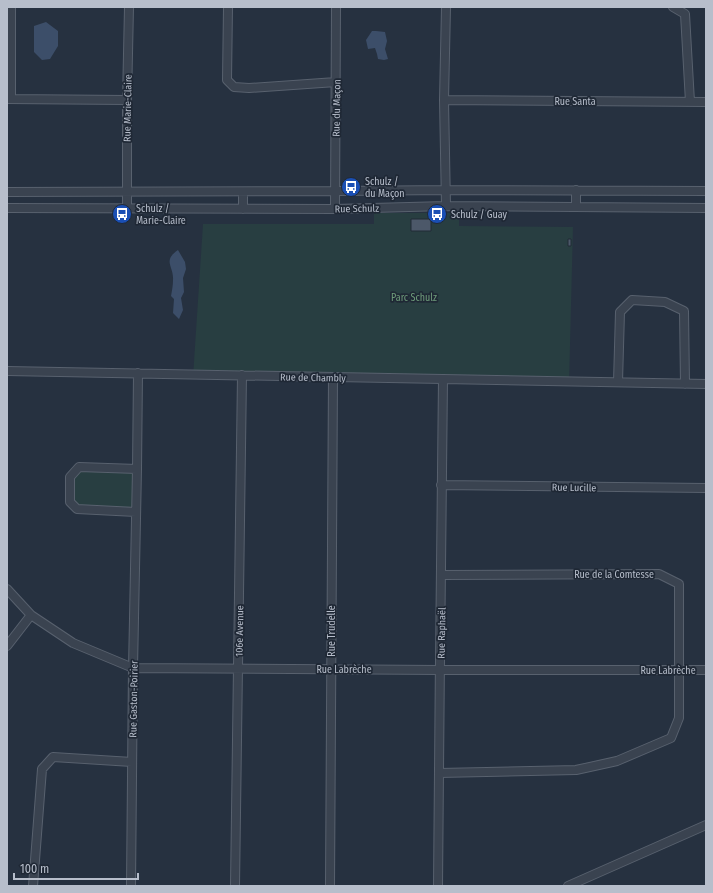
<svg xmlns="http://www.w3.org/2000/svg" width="713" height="893" font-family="'Fira Sans Condensed',sans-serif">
  <rect width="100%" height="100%" fill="#263140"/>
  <path fill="#283e41" d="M374 213H459V226L573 227 569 385 193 377 203 224H374Z
    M79 467 137 469 136 512 77 509 70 502V477Z"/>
  <path fill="#3c4e69" d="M46 22 58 31V46L50 59 42 60 34 52V26Z
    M372 31H376L385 32 387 41 385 49 388 59 384 60 378 59 377 54 375 48 368 49 366 40Z
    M178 250 185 262 186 269 183 278 184 292 181 298 183 310 179 319 173 313 174 299 171 296C172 291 173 285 173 280 174 266 162 261 178 250Z"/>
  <path fill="#4c5869" stroke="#212a37" d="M411 219H431V231H411Z
    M568 239H571V246H568Z"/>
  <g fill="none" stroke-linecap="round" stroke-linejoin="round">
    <defs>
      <path id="minor" d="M228 7 227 80 234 87 249 88 336 82
        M673 7 685 14 690 102
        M7 99 127 100
        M11 99V7
        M444 100 706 102
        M576 190V207
        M7 192 338 191 446 190 706 191
        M446 206 444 100 446 7
        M7 208 335 209 446 206 706 208
        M127 209V100L129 7
        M243 209V192
        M335 209 336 7
        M7 371 706 384
        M618 382 620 312 632 300 665 302 684 311 685 384
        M441 485 706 488
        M136 512 77 509 70 502V477L79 467 137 469
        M7 589 31 615 73 643 133 668 440 670H706
        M7 646 31 615
        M439 773 576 770 617 761 671 738 679 718V584L659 574 441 575
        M33 886 42 769 53 757 132 762
        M131 886 133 668 137 469 138 373
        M235 886 242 375
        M330 886 333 377
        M438 886C440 717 440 548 443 379
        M568 886 706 825"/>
    </defs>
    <use href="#minor" stroke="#58616e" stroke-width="10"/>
    <use href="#minor" stroke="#3a4350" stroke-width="8"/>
  </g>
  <defs>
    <symbol id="bus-disc" viewBox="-11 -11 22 22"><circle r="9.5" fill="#1a4fb4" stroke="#1f2835"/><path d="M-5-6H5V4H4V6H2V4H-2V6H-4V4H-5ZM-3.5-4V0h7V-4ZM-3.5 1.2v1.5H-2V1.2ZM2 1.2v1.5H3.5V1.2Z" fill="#fff"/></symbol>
  </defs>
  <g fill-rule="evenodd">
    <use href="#bus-disc" x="340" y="176" width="22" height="22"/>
    <use href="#bus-disc" x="111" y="203" width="22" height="22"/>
    <use href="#bus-disc" x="426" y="203" width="22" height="22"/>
  </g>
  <g text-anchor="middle" stroke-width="3.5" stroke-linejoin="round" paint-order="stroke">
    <g font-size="10" fill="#b7becb" stroke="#1f2835">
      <text x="575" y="105">Rue Santa</text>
      <text transform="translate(127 108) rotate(-89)" y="4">Rue Marie-Claire</text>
      <text transform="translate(336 108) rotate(-89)" y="4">Rue du Maçon</text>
      <text transform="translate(357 208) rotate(-1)" y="4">Rue Schulz</text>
      <text transform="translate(313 377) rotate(1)" y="4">Rue de Chambly</text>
      <text transform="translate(574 487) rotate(1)" y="4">Rue Lucille</text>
      <text x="614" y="578">Rue de la Comtesse</text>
      <text transform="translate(239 631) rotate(-89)" y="4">106e Avenue</text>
      <text transform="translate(331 631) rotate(-90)" y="4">Rue Trudelle</text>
      <text transform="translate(441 633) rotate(-89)" y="4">Rue Raphaël</text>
      <text x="344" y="673">Rue Labrèche</text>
      <text x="668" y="674">Rue Labrèche</text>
      <text transform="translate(133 699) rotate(-89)" y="4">Rue Gaston-Poirier</text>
    </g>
    <g font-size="10" fill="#b7becb" stroke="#1f2835" text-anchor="start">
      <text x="365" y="185">Schulz /<tspan x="365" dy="12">du Maçon</tspan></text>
      <text x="136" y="212">Schulz /<tspan x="136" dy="12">Marie-Claire</tspan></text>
      <text x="451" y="218">Schulz / Guay</text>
    </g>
    <g font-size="10" fill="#6e9b7a" stroke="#1f2835">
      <text x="414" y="301">Parc Schulz</text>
    </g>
  </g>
  <rect width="713" height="893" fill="none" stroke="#b7becb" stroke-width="16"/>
  <path d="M14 873v6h124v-6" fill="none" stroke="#b7becb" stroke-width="2"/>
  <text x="20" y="873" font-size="12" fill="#b7becb" stroke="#1f2835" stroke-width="3" paint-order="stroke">100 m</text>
</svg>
